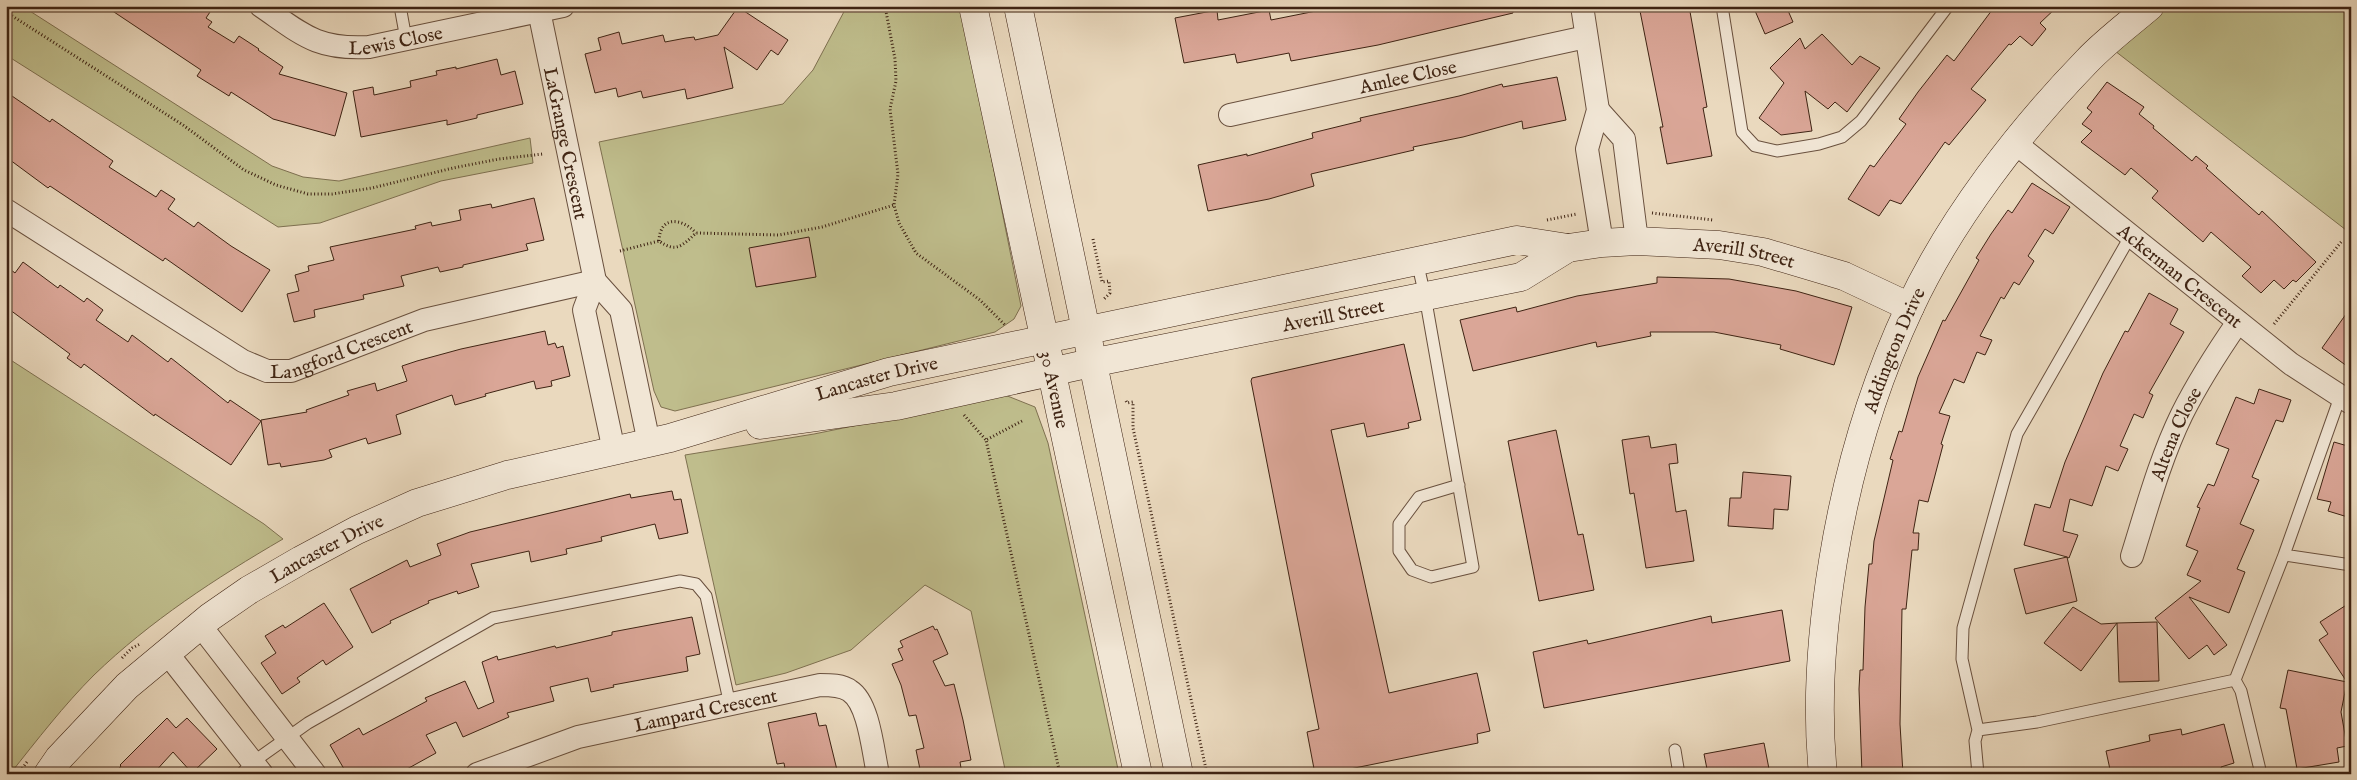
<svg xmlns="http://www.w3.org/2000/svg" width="2357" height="780" font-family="'IM FELL English',serif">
  <rect width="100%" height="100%" fill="#ead9be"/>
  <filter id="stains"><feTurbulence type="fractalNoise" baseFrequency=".004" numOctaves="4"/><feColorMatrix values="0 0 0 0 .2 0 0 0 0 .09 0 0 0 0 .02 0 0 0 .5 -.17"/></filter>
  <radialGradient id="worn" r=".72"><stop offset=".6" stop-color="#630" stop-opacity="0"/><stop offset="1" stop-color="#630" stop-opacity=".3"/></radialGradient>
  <path fill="#bfbd8c" stroke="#7e7050" d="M6 6H22L272 166 303 177 339 181 530 138 533 163 441 181 320 223 278 227 6 55Z
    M847 6H961L1021 306 1014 319 995 332 675 411 661 407 654 391 599 142 783 104 813 70Z
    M2150 6H2351V229L2346 230 2106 44Z
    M6 357 264 524 283 539C216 578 150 621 94 675 64 705 37 740 10 774H6Z
    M1005 395 1035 407 1048 443 1119 774H1006L971 611 925 585 851 650 786 673 736 685 685 455 814 434Z"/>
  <path fill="#daa697" stroke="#3e2313" d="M105 6H200L210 12 206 18 212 22 208 27 234 43 239 36 259 49 258 50 283 67 279 74 347 93 335 136 273 119 231 92 229 96 197 76 201 70Z
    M1341 6H1512L1513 13 1378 45 1291 61 1289 53 1237 63 1235 54 1184 63 1175 18 1217 10 1218 20 1269 10 1271 20Z
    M1639 6H1689L1707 107 1703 108 1712 156 1667 164 1660 127H1663Z
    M1753 6H1786L1793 22 1765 34Z
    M1995 6H2058L2040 23 2046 29 2032 46 2020 36 2011 45 2009 44 1971 89 1986 100 1949 145 1945 142 1901 204 1890 200 1879 216 1848 199 1870 165 1874 167 1906 124 1899 119 1918 92 1947 55 1954 61Z
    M738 7 788 40 778 55 771 50 757 70 724 47 733 88 687 99 685 89 643 98 641 91 618 97 616 88 595 93 585 54 601 50 598 38 619 32 622 44 663 35 665 42 686 38 694 37 695 40 718 35Z
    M1822 34 1852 65 1860 56 1880 68 1847 112 1835 102 1828 109 1805 91 1812 131 1781 135 1759 118 1784 83 1770 68 1800 38 1805 49Z
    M497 59 501 75 515 71 523 104 477 115V118L447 125V120L361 137 353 91 373 87 374 95 411 87 410 81 437 75 436 71 456 67V69Z
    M1557 77 1566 120 1523 129 1522 121 1463 137 1413 147 1414 150 1311 174 1314 186 1269 199 1208 211 1198 165 1247 154V156L1313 138 1312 133 1361 121 1360 118 1459 96 1502 84 1503 87Z
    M2107 82 2144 107 2139 114 2154 126 2153 128 2192 161 2196 156 2208 166 2206 168 2259 215 2262 211 2316 262 2296 282 2293 280 2284 289 2274 280 2261 293 2242 276 2251 267 2211 232 2203 242 2152 198 2158 191 2131 168 2125 175 2081 142 2092 131 2082 124 2092 112 2087 108Z
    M12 96 50 122 52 119 113 161 109 167 156 197 161 190 175 199 168 209 194 227 198 222 231 246 270 270 242 312 165 258 163 261 50 186 48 188 6 157V105Z
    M2032 183 2070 207 2053 234 2045 229 2028 256 2034 261 2019 285 2014 282 2004 299 2001 297 1980 336 1992 340 1985 355 1977 352 1964 383 1954 379 1939 413 1950 416 1941 444 1943 445 1928 502 1919 500 1913 533H1919L1918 550H1912L1906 609H1902L1900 724 1903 774H1862L1859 689 1860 670H1863L1865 607 1869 564H1872L1874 541 1893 460 1890 459 1899 431 1902 432 1918 377 1943 320 1945 321 1979 260 1976 258 1991 234 2008 210 2012 213Z
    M534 198 544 240 526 244 528 250 463 265V267L440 272 438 267 401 276 404 286 363 295 364 299 314 310 315 317 294 322 287 294 299 291 295 275 309 271 308 266 334 260 330 247 416 229 415 226 431 222 432 226 461 220 459 210 491 204 492 208Z
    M809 237 816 277 756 287 749 248Z
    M23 262 58 288 60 285 84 302 87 298 103 310 96 320 128 342 132 335 168 362 171 358 228 403 230 400 261 421 231 465 155 414 154 416 84 364 81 368 67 358 70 354 6 307V266L15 273Z
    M1657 277 1729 279 1796 291 1852 307 1834 365 1780 349 1781 345 1714 332H1650L1651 336 1597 347 1596 342 1473 371 1460 320 1516 307 1517 312 1577 296 1657 283Z
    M2149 293 2178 309 2170 324 2184 332 2149 393 2153 395 2143 418 2134 414 2120 446 2128 449 2118 471 2106 466 2092 506 2070 499 2063 531 2078 535 2069 558 2067 557 2077 601 2026 614 2014 569 2067 557 2024 545 2035 504 2050 508 2065 462 2103 373 2125 331 2128 332Z
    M2351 307V369L2322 348Z
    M545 331 548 345 555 343 557 348 563 346 570 376 551 381 552 386 536 389 534 381 485 394 486 396 455 405 452 395 396 415 401 434 368 444 366 438 329 450 332 457 324 460 281 467 280 463 268 465 261 420 307 412 306 410 349 395 347 391 375 383 377 391 407 381 402 366 417 361 461 349Z
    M1404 344 1421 420 1408 423 1409 428 1367 437 1364 423 1331 430 1389 693 1477 673 1490 731 1477 734 1478 743 1325 774H1315L1307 732 1319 729 1251 381 1252 378Z
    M2259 389 2291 400 2283 422 2276 420 2252 477 2259 480 2240 524 2254 530 2237 569 2245 572 2229 613 2189 597 2227 645 2214 655 2207 645 2189 659 2155 618 2201 581 2187 575 2198 551 2186 546 2200 508 2197 507 2208 484 2214 486 2229 449 2216 444 2236 397 2254 404Z
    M1556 430 1578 535 1583 534 1594 590 1539 601 1508 441Z
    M1649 436 1651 448 1676 444 1678 463 1669 464 1676 512 1686 510 1694 561 1646 568 1634 493 1630 494 1622 440Z
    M2334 442 2351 447V518L2328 511 2331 502 2317 499Z
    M1743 472 1791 476 1788 510 1774 509 1773 529 1728 526 1730 498H1741Z
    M672 491 674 500 681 499 688 533 659 539 655 524 601 537 602 541 566 549 567 554 531 562 529 551 471 564 479 587 458 594 457 591 428 601 429 603 390 621 391 623 372 633 350 589 407 560 410 567 441 555 437 544 470 532 630 494 631 498Z
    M2351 602V662L2347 682 2319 640 2328 634 2320 622Z
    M324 603 353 647 326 665 323 660 297 678 300 682 282 694 261 663 276 653 265 636 283 625 285 628Z
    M2073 607 2101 624 2117 623 2081 671 2044 643Z
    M1782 610 1790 661 1544 708 1533 652 1587 640 1588 644 1711 616 1712 623Z
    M692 617 700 654 686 657 688 671 613 685 614 687 591 692 588 678 550 687 554 701 507 713 509 717 463 737 456 722 426 735 436 753 398 774H347L330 745 359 728 363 735 427 701 425 698 465 681 478 709 494 702 482 662 497 656 498 660 555 646 556 648 612 635V632Z
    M2157 622 2159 681 2119 682 2117 623Z
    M933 626 935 630 937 629 948 654 933 661 945 686 954 684 963 720 971 760 960 762 962 774H921L916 750 924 748 916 715 909 716 901 685 892 664 903 660 898 649 903 647 900 641Z
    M2288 670 2347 682 2341 712 2347 746 2337 748 2339 762 2297 769 2286 709 2280 708Z
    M816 713 819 726 826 725 838 774H786L784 763 777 764 768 723Z
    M167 718 176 728 187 718 217 749 192 773 173 752 153 774H115L121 766 120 765Z
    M2224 724 2234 763 2221 767 2222 774H2111L2106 751 2150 741 2149 735 2181 729 2182 735Z
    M1764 743 1770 774H1708L1704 754Z"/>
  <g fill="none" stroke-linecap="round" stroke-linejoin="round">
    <defs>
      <path id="lane" d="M400 6 406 39
        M1722 6 1742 132 1755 146 1777 151 1819 144 1842 137 1861 121 1948 6
        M1417 261 1425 296 1473 567 1431 577 1412 570 1399 551V524L1419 497 1459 485
        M2284 555 2351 565
        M1978 730 2037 722 2235 680
        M1675 750 1679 774
        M241 774 253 762 308 723 493 618 680 581 696 584 706 596 730 705
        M1978 774 1975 741 1978 730 1962 659 1963 628 2017 434 2131 235
        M2261 774 2241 691 2235 680 2284 555 2340 397"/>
      <g id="street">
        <path id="s1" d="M261 6C302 34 316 50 369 47L563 6"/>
        <path id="s2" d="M538 6 595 281 621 310 649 443"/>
        <path d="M1582 6 1598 110 1587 149 1602 243"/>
        <path d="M1598 110 1624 139 1637 241"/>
        <path id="s3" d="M1230 115 1586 37"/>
        <path id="s4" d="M2015 143 2291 364 2351 403"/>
        <path id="s5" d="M6 210 243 361 267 371H291L424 320 595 281"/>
        <path d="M595 281 584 310 614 451"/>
        <path id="s6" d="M2132 556C2147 508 2160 459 2182 414 2198 382 2218 351 2238 322"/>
        <path d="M200 625 315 774"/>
        <path d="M167 653 262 774"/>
        <path id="s7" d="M477 774 578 737 820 685C830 685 842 685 850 691 869 703 873 752 878 774"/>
      </g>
      <g id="secondary">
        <path id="s8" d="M973 6 1138 774"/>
        <path d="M1018 6 1179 774"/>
        <path id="s9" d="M760 425 896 406 1091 363 1521 277 1568 248"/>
        <path id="s10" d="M48 774 59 758 127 686 210 617 249 590 301 560 357 530 417 503 507 475 670 438 889 372 1517 240 1568 248 1602 243 1637 241 1719 245 1763 252 1844 276 1910 307"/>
        <path id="s11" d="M1823 774C1816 706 1822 628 1833 561 1847 474 1872 388 1910 307 1951 219 2020 130 2087 61 2106 41 2129 24 2150 6"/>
      </g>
    </defs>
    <use href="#lane" stroke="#69503e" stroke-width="13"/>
    <use href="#street" stroke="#69503e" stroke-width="24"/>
    <use href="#secondary" stroke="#3e2313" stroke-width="29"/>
    <path stroke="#3e2313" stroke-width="3" stroke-dasharray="1 2.5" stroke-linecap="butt" d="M885 6 895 59 896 81 890 109 898 174 894 205 899 223 916 253 980 300 1005 325
      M6 12 183 125 244 170 276 185 308 194H332L372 188 453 168 499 159 543 154
      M1652 213 1713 220
      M1547 220 1577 214
      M1093 239 1102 282 1109 281 1110 293 1103 300
      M659 241C660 215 682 218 696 233
      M620 251 659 241C676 253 682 246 696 233L779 235 822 227 894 205
      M2274 324 2342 241
      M1126 401 1127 403 1133 402V428L1207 774
      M964 415 986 440
      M1022 421 986 440 1060 774
      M122 658 132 648 140 644
      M18 774 27 762"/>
    <use href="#lane" stroke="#f1e6d5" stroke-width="11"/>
    <use href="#street" stroke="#f1e6d5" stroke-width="22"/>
    <use href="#secondary" stroke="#f1e6d5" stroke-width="28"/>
  </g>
  <g text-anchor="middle" stroke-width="4" stroke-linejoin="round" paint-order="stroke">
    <g font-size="19" fill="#3e2313" stroke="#f1e6d5">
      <text dy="7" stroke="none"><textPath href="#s1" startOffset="146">Lewis Close</textPath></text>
      <text dy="7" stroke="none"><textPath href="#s3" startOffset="182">Amlee Close</textPath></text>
      <text dy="7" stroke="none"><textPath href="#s2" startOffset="140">LaGrange Crescent</textPath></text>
      <text dy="7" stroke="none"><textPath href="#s10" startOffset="1824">Averill Street</textPath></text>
      <text dy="7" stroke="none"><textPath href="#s4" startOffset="212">Ackerman Crescent</textPath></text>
      <text dy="7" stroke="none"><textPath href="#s9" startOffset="584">Averill Street</textPath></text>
      <text dy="7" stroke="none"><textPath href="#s5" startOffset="385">Langford Crescent</textPath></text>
      <text dy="7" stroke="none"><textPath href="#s11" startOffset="434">Addington Drive</textPath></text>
      <text dy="7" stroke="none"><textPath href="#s10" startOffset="940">Lancaster Drive</textPath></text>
      <text dy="7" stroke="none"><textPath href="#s8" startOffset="392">30 Avenue</textPath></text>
      <text dy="7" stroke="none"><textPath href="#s6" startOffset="130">Altena Close</textPath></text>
      <text dy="7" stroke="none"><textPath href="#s10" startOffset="362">Lancaster Drive</textPath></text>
      <text dy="7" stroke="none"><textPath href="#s7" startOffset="238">Lampard Crescent</textPath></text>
    </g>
  </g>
  <rect width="2357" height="780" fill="none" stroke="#ead9be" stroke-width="25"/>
  <rect x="8" y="8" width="2342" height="765" fill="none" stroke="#3e2313" stroke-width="2.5"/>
  <rect x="12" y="12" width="2332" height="755" fill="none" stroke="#3e2313"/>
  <rect width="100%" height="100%" filter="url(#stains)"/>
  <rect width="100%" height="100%" fill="url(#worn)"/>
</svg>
